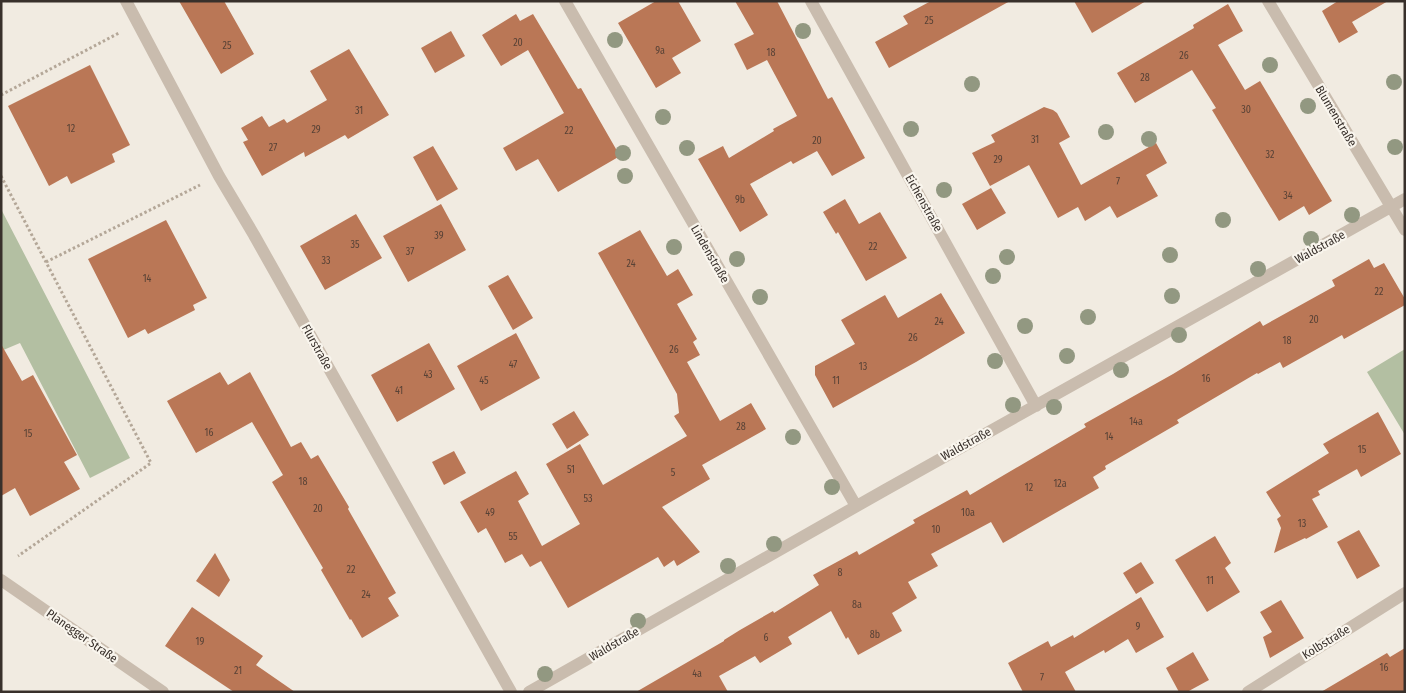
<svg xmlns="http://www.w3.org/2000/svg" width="1406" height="693" font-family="'Fira Sans Condensed',sans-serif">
  <rect width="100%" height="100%" fill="#f1ebe1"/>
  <path fill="#b3bfa2" d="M1 209 130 458 90 478 20 343 1 351Z
    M1405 349V435L1367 372Z"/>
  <path fill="#ba7756" d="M179 1H224L254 54 221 74Z
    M656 1H678L701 41 672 58 681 73 656 88 618 23Z
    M735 1H777L828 99 832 97 865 158 832 176 817 151 793 164 791 161 750 184 768 215 740 232 698 159 723 146 729 158 774 131 773 129 797 116 767 60 747 70 734 44 754 34Z
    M931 1H1010L889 68 875 42 908 24 903 16Z
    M1074 1H1146L1092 33Z
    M1338 1H1388L1352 22 1358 32 1339 43 1322 11Z
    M1228 4 1243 31 1218 45 1245 90 1260 81 1332 201 1309 215 1304 206 1279 221 1212 110 1216 108 1192 70 1135 103 1117 73 1194 28 1193 25Z
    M516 14 520 21 533 14 578 89 581 88 620 156 558 192 538 159 516 171 503 148 564 113 528 50 501 66 482 35Z
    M451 31 465 56 435 73 421 48Z
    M349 49 389 115 348 139 345 135 305 157 304 152 262 176 243 142 248 140 241 128 262 116 269 127 284 119 287 123 327 100 310 71Z
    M90 65 130 145 112 154 115 162 71 184 67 176 49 186 8 106Z
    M1044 107 1053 110 1057 113 1070 137 1059 143 1081 185 1156 143 1167 163 1146 175 1158 196 1117 218 1110 206 1085 221 1078 207 1058 218 1029 165 990 186 972 153 995 142 991 135Z
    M433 146 458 189 437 201 413 157Z
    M991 188 1006 213 977 230 962 204Z
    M845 199 859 224 880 212 907 258 866 281 838 232 836 234 823 212Z
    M441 204 466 250 408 282 383 236Z
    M356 214 382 258 325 290 300 246Z
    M166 220 207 298 193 305 195 310 148 334 145 329 128 338 88 259Z
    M640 230 667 276 678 269 693 295 677 304 697 339 693 342 700 355 687 362 720 421 751 403 766 429 702 465 710 479 662 507 700 552 677 566 674 560 664 567 658 557 568 608 541 561 530 567 522 554 505 563 486 528 478 533 460 502 516 471 529 494 518 501 542 546 580 524 546 464 580 444 603 485 687 436 674 416 679 413 677 394 598 253Z
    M1369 259 1374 268 1384 263 1405 299V305L1344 339 1342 335 1283 368 1280 362 1258 374 1257 373 1177 420 1179 423 1105 466 1106 469 1093 477 1099 488 1003 543 991 522 931 554 938 566 908 582 917 598 892 613 902 631 858 655 848 637 846 639 831 611 788 637 792 644 760 663 755 656 719 676 728 692H636L724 641V640L740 630 773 611 774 613 819 585 813 575 857 551 859 555 915 523 913 520 967 490 970 495 1086 427 1084 424 1173 374 1260 321 1263 326 1335 286 1332 280Z
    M508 275 533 318 513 330 488 286Z
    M941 293 965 333 916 362 833 408 815 375V366L855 344 841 320 885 295 898 318Z
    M516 333 540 378 481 411 457 366Z
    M429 343 455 389 397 422 371 375Z
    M1 344 22 381 33 375 77 455 64 462 80 489 30 516 15 488 1 496Z
    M220 372 228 385 250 372 291 447 301 442 311 459 318 455 349 507 348 509 396 593 388 598 399 616 362 638 351 619 350 620 321 570 323 568 272 482 283 475 252 422 196 453 167 401Z
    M574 411 589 435 567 449 552 424Z
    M1378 412 1401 454 1361 477 1357 469 1318 491 1320 495 1312 499 1328 527 1306 539 1305 538 1274 553 1281 528 1277 519 1281 516 1266 492 1329 453 1323 444Z
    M454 451 466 473 444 485 432 462Z
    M1359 530 1380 566 1357 579 1337 542Z
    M1215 536 1231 563 1225 568 1240 592 1207 612 1175 560Z
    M215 553 230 580 219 597 196 581Z
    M1141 562 1154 583 1136 594 1123 573Z
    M1141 597 1164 637 1136 653 1128 639 1105 653 1104 650 1065 672 1076 692H1023L1008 663 1048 641 1051 647 1073 635 1074 638Z
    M1281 600 1304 638 1270 658 1263 637 1272 632 1260 612Z
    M192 607 263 656 256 665 295 692H234L165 646Z
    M1405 648V692H1321L1387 653 1390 657Z
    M1193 652 1209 680 1187 692H1179L1166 668Z"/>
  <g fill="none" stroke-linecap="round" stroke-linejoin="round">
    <path stroke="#b4a798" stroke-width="3" stroke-dasharray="2.5 2.5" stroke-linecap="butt" d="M1 95 119 33
      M1 176 151 463 18 556
      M46 262 200 185"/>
    <path stroke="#c9bcae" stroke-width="12" d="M126 1 219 176 254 235 511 692
      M565 1 856 506
      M811 1 1036 406
      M1268 1 1405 230
      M529 692 885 490 1405 199
      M1248 692 1405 593"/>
    <path stroke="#c9bcae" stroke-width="12" d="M1 580 163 692"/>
  </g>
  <g fill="#929881">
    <circle cx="803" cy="31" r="8"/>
    <circle cx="615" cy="40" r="8"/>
    <circle cx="1270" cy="65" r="8"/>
    <circle cx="1394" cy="82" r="8"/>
    <circle cx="972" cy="84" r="8"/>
    <circle cx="1308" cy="106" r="8"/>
    <circle cx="663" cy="117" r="8"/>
    <circle cx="911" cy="129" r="8"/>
    <circle cx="1106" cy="132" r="8"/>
    <circle cx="1149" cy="139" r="8"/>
    <circle cx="1395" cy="147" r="8"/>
    <circle cx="687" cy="148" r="8"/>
    <circle cx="623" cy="153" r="8"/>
    <circle cx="625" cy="176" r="8"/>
    <circle cx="944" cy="190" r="8"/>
    <circle cx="1352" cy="215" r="8"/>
    <circle cx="1223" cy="220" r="8"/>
    <circle cx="1311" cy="239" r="8"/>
    <circle cx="674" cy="247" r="8"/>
    <circle cx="1170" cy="255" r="8"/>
    <circle cx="1007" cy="257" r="8"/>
    <circle cx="737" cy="259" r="8"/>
    <circle cx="1258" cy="269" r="8"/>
    <circle cx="993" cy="276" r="8"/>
    <circle cx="1172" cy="296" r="8"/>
    <circle cx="760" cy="297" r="8"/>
    <circle cx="1088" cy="317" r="8"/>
    <circle cx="1025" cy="326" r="8"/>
    <circle cx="1179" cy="335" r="8"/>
    <circle cx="1067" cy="356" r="8"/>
    <circle cx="995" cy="361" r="8"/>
    <circle cx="1121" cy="370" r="8"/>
    <circle cx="1013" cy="405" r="8"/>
    <circle cx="1054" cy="407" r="8"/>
    <circle cx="793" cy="437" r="8"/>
    <circle cx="832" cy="487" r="8"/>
    <circle cx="774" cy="544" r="8"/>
    <circle cx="728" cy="566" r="8"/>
    <circle cx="638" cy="621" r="8"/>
    <circle cx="545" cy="674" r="8"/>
  </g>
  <g text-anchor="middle" stroke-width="4.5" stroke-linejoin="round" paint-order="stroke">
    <g font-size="10" fill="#584236">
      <text x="929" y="24">25</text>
      <text x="518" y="46">20</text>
      <text x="227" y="49">25</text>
      <text x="660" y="54">9a</text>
      <text x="771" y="56">18</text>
      <text x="1184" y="59">26</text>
      <text x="1145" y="81">28</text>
      <text x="1246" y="113">30</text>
      <text x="359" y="114">31</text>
      <text x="71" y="132">12</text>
      <text x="316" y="133">29</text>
      <text x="569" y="134">22</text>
      <text x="1035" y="143">31</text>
      <text x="817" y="144">20</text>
      <text x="273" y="151">27</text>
      <text x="1270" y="158">32</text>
      <text x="998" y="163">29</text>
      <text x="1118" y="185">7</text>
      <text x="1288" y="199">34</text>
      <text x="740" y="203">9b</text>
      <text x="439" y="239">39</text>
      <text x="355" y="248">35</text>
      <text x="873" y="250">22</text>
      <text x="410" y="255">37</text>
      <text x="326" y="264">33</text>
      <text x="631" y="267">24</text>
      <text x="147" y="282">14</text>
      <text x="1379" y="295">22</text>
      <text x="1314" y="323">20</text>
      <text x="939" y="325">24</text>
      <text x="913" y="341">26</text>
      <text x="1287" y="344">18</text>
      <text x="674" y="353">26</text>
      <text x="513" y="368">47</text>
      <text x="863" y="370">13</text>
      <text x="428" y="378">43</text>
      <text x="1206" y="382">16</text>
      <text x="484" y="384">45</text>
      <text x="836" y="384">11</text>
      <text x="399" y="394">41</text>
      <text x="1136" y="425">14a</text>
      <text x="741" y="430">28</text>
      <text x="209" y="436">16</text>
      <text x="28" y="437">15</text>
      <text x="1109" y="440">14</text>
      <text x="1362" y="453">15</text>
      <text x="571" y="473">51</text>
      <text x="673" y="476">5</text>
      <text x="303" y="485">18</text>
      <text x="1060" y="487">12a</text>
      <text x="1029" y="491">12</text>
      <text x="588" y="502">53</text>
      <text x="318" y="512">20</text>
      <text x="490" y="516">49</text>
      <text x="968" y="516">10a</text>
      <text x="1302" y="527">13</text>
      <text x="936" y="533">10</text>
      <text x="513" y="540">55</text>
      <text x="351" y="573">22</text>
      <text x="840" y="576">8</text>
      <text x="1210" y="584">11</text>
      <text x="366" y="598">24</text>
      <text x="857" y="608">8a</text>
      <text x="1138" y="630">9</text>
      <text x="875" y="638">8b</text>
      <text x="766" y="641">6</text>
      <text x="200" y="645">19</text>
      <text x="1384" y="671">16</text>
      <text x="238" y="674">21</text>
      <text x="697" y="677">4a</text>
      <text x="1042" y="681">7</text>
    </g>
    <g font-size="12" fill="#38302b" stroke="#f9f5ed">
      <text transform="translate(1336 116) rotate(59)" y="4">Blumenstraße</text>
      <text transform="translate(924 203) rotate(61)" y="4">Eichenstraße</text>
      <text transform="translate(1320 247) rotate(-29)" y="4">Waldstraße</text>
      <text transform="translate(710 254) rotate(60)" y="4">Lindenstraße</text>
      <text transform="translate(317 347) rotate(61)" y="4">Flurstraße</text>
      <text transform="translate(966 444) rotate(-29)" y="4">Waldstraße</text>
      <text transform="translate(82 636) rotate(35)" y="4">Planegger Straße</text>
      <text transform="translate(1326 642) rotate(-32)" y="4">Kolbstraße</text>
      <text transform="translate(614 644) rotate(-30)" y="4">Waldstraße</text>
    </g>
  </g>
  <rect width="1406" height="693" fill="none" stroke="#38302b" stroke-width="5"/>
</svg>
